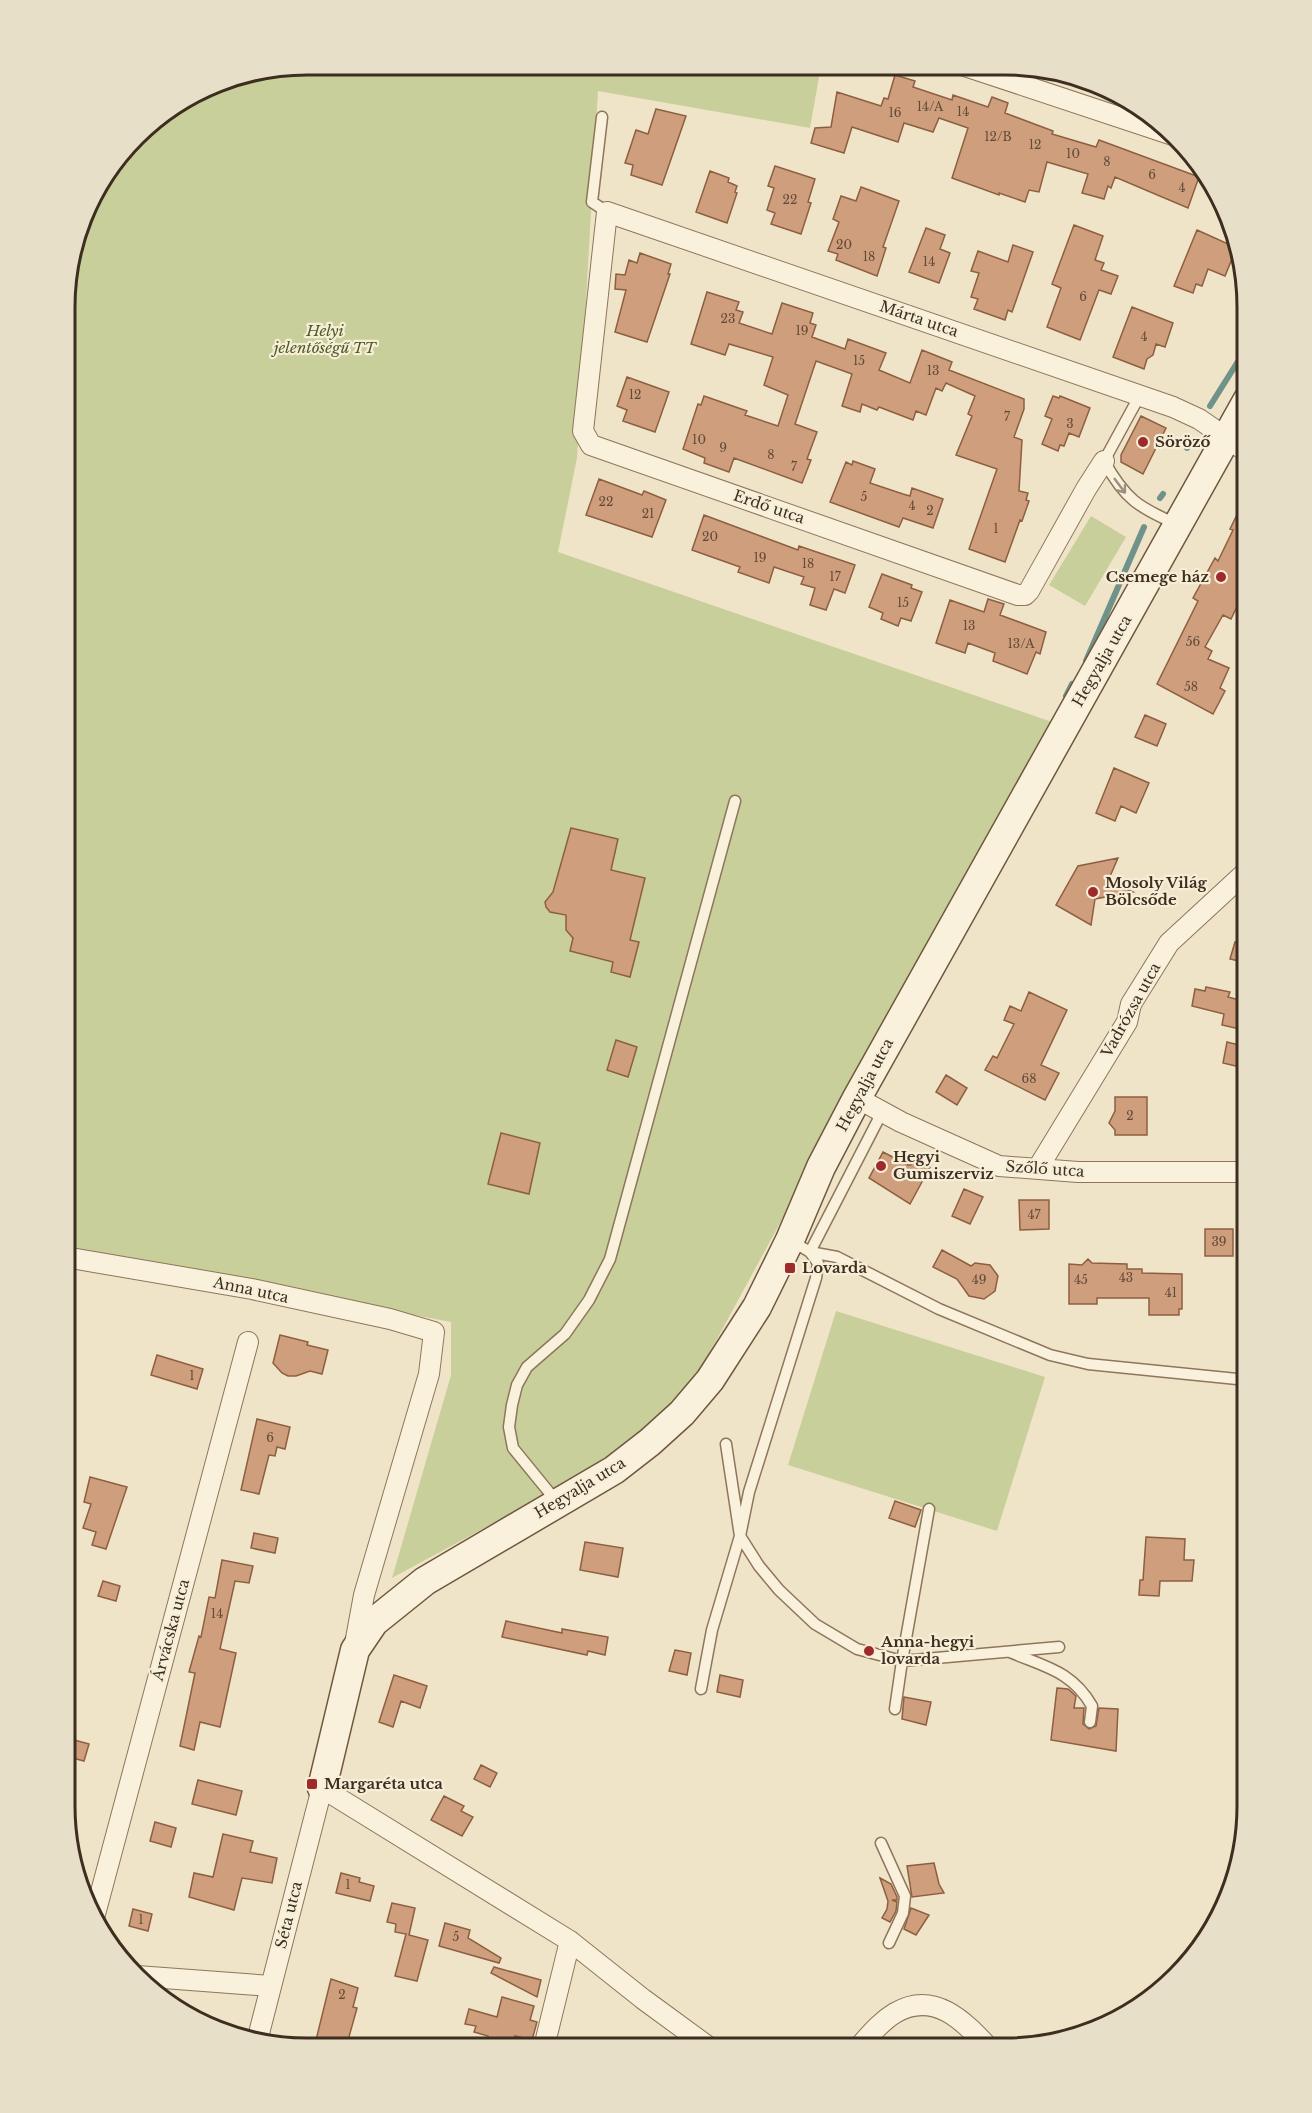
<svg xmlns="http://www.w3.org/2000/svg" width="1312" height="2113" font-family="'Libre Baskerville',serif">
  <rect width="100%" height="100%" fill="#f0e4c8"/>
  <path fill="#c9cf9b" d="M307 65 821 66 810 128 598 91 577 458 558 552 1052 722 685 1398 613 1455 549 1493 392 1578 451 1375V1322L287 1291 65 1257 67 276 90 200 147 125 215 83Z
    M1091 516 1126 537 1085 606 1049 585Z
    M836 1311 1045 1377 997 1531 788 1465Z"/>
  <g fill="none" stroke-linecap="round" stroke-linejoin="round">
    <path stroke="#6f938a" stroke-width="6" d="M1210 406 1247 347
      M1187 448 1189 442
      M1160 498 1163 494
      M1086 661 1144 527
      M1066 696 1072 684"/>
  </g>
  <path fill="#cf9f7d" stroke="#8d5f41" stroke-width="1.5" d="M895 75 915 81 913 87 952 100 953 95 988 107 992 97 1008 103 1005 113 1053 131 1052 134 1096 147 1099 140 1199 177 1188 208 1115 177 1111 188 1108 186 1104 199 1082 193 1088 174 1047 162 1039 192 1029 190 1025 202 999 193V195L952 178 968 128 939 118 933 132 904 123 898 142 852 127 844 153 811 143 815 128 831 127 837 92 881 106 884 98 888 99Z
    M656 109 686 116 662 185 631 175 633 165 625 163 636 130 648 134Z
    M775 166 815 179 808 202 811 203 801 234 771 224 775 213 767 210 774 188 768 186Z
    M710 171 729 178 728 182 737 186 735 192 737 193 727 223 696 212Z
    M861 187 899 201 883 247 886 248 877 276 836 260 838 254 828 251 839 222 833 219 841 196 856 201Z
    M1074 225 1103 236 1095 260 1104 263 1101 270 1118 276 1111 294 1099 290 1080 340 1047 327 1061 288 1052 284Z
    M926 228 945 235 940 249 950 253 939 283 909 272Z
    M1197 230 1235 247 1236 249 1225 276 1208 269 1202 286 1196 284 1193 293 1174 286Z
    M1013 245 1033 252 1012 312 1008 310 1005 320 974 309 978 299 971 297 979 273 971 271 978 251 1008 262Z
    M640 253 671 264 668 274H670L647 342 615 332 626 290 615 289 616 274 625 275 629 260 637 263Z
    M707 292 739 302 736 310 743 312 739 323 772 334 782 303 813 313 810 323 816 325 812 337 845 349 848 339 886 353 879 370 910 383 922 350 952 362 949 370 1024 399V409L1014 437 1022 440 1019 491 1028 493 1026 500 1029 501 1022 521 1020 520 1005 562 969 549 997 469 956 455 972 416 968 414 975 396 946 383 942 391 936 388 926 415 916 411 913 420 879 407 877 410 862 404 860 412 842 406 852 374 816 361 795 424 817 432 807 459 811 460 802 483 734 458 729 472 704 463 705 458 683 449 698 404 701 405 704 396 747 411 745 415 778 426 788 395 764 385 773 357 729 344 725 355 691 344Z
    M1132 307 1173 323 1165 347 1156 344 1153 355 1147 359 1144 369 1113 357Z
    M627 377 669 392 655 432 623 421 627 410 617 406Z
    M1053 396 1059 398 1060 396 1090 408 1079 437 1069 433 1064 446 1060 445 1058 451 1042 444 1052 419 1045 416Z
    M1141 416 1166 428 1143 474 1121 462V455Z
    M853 461 875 469 870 483 903 494 910 496 912 488 943 499 933 528 903 518 899 527 830 502 846 462 852 465Z
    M599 479 642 495 644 491 666 500 652 537 586 515Z
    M1247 494V586L1231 619 1223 615 1205 647 1212 651 1208 659 1229 668 1220 688 1225 691 1213 714 1157 684 1198 601 1193 598 1215 558 1218 561 1233 530 1230 529Z
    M704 515 798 550 799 546 855 565 845 593 834 589 826 610 810 605 815 588 801 584 804 577 774 567 769 583 738 572 740 567 692 550Z
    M882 574 912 585 911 588 922 592 911 621 901 618 898 626 881 619 883 613 869 607Z
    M988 599 1004 604 1000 615 1046 632 1040 654 1036 652 1027 674 993 661 995 653 968 643 965 653 936 643 950 600 984 612Z
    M1145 715 1166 724 1157 746 1135 737Z
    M1114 768 1149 783 1136 813 1121 806 1115 821 1096 813Z
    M571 828 618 839 611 870 645 878 630 940 639 942 630 977 611 972 613 962 570 951 573 938 566 930V915L550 912 546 907 545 902 553 892Z
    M1118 858 1108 881 1133 892 1095 899 1091 925 1056 905 1078 866Z
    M1235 942 1247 945V963L1230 959Z
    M1206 987 1230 992 1228 997 1247 1002V1016L1244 1030 1222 1025 1224 1014 1192 1006 1195 989 1205 991Z
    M1029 992 1067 1010 1041 1065 1059 1073 1045 1100 985 1070 993 1056 997 1058 1014 1024 1004 1020 1010 1006 1021 1011Z
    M616 1040 637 1047 628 1077 607 1070Z
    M1227 1042 1247 1047 1244 1068 1223 1063Z
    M946 1075 967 1088 957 1105 936 1092Z
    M1115 1097H1147V1135H1115V1130L1109 1123 1115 1111Z
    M501 1133 540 1143 529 1194 488 1184Z
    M883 1152 908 1165H911L914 1159 930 1167 910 1204 869 1178Z
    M964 1189 983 1197 970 1224 952 1216Z
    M1019 1200H1049V1229L1020 1230Z
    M1205 1229H1233V1256H1205Z
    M942 1250 971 1266 975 1263 990 1265 998 1276 995 1291 984 1299 969 1296 957 1279 933 1267Z
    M1088 1259 1092 1263 1127 1264V1269H1142V1273L1182 1274V1309H1179V1315H1149V1298H1097V1304H1069V1264L1082 1265Z
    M280 1335 308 1342 307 1345 328 1350 322 1374 310 1371 296 1376H288L282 1373 273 1363Z
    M157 1355 203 1369 197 1389 151 1375Z
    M257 1419 290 1427 285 1449 277 1447 275 1456 269 1455 259 1494 241 1490Z
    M90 1477 127 1487 106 1549 92 1545 96 1532 83 1528 91 1504 84 1502Z
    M895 1501 921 1510 915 1527 889 1518Z
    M254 1533 278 1538 275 1553 251 1548Z
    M1146 1537 1185 1539 1184 1560H1194L1192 1581H1160L1159 1596 1139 1595 1140 1580H1143Z
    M585 1542 623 1548 618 1577 580 1570Z
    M222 1560 253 1566 249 1583 235 1581 220 1649 236 1653 220 1727 200 1722 194 1750 180 1746 195 1673 189 1672 199 1636 201 1637 209 1597 215 1598Z
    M103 1581 120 1586 116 1601 98 1596Z
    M506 1621 562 1633V1629L608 1637 605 1655 588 1651 587 1655 502 1637Z
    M675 1650 691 1653 687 1675 669 1671Z
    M394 1675 427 1686 420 1708 401 1701 393 1727 379 1722Z
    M720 1675 743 1680 740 1697 717 1692Z
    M1057 1688 1068 1689 1076 1696 1074 1708H1084L1083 1724 1089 1729 1096 1726 1099 1708 1118 1709 1116 1751 1051 1740Z
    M904 1697 931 1702 926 1725 902 1719Z
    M67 1738 89 1744 84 1761 65 1756V1739L67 1740Z
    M481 1765 497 1773 490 1787 474 1779Z
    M198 1780 242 1791 236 1815 192 1804Z
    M444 1796 464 1806 461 1811 473 1817 462 1836 431 1820Z
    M155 1822 176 1828 171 1847 150 1841Z
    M223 1834 253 1841 250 1852 277 1858 272 1883 242 1878 234 1910 189 1897 194 1873 213 1877Z
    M934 1863 939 1884 944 1893 912 1897 907 1866Z
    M341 1873 360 1878 359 1882 374 1886 370 1901 336 1893Z
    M880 1878 891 1884 897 1897V1900H892L897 1902 896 1911 890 1922 882 1918 887 1909 888 1901Z
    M392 1903 415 1908 409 1935 428 1940 417 1981 395 1976 406 1934 395 1932 396 1924 387 1922Z
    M911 1908 929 1915 916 1935 904 1929Z
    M133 1909 152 1914 148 1931 129 1926Z
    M445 1923 470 1930 468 1938 501 1958 499 1963 439 1946Z
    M494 1967 541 1980 537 1997 491 1973Z
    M331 1979 358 1988 353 2007 357 2008 347 2044 339 2042 338 2046 316 2040Z
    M502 1997 534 2006 530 2020 537 2022 532 2040 515 2036 514 2042H511L509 2047 487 2041 488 2036 474 2032 476 2026 465 2024 469 2009 497 2017Z"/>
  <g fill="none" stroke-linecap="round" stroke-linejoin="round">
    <defs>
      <path id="lane" d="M602 117 592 202 607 212
        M1140 395 1104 461C1125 499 1138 507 1176 524
        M878 1109V1120L810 1252 818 1263 816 1278 749 1492 740 1536 759 1566 779 1590 815 1624 857 1649 902 1661 929 1509
        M790 1240 810 1252 837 1257 939 1309 1050 1355 1088 1364 1247 1380
        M557 1502 513 1448 509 1427 512 1405 517 1385 527 1367 565 1334 589 1300 610 1259 735 801
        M1010 1652C1045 1667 1072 1671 1092 1706L1090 1722
        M701 1689 712 1630 740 1536 726 1444
        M895 1709 902 1661 1059 1647
        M881 1843 905 1896 903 1913 889 1943"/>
      <path id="street" d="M965 66 1173 135
        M1104 461 1086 489 1029 591 1025 595H1018L591 445 583 431 607 212 1173 407 1199 419 1247 452
        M857 1098 901 1122 999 1166 1078 1172H1247
        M1038 1168 1127 1022 1131 1004 1169 943 1247 871
        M65 1257 252 1289 390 1319 434 1332 429 1374 364 1595 355 1644
        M94 1918 248 1342
        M137 1976 271 1986
        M257 2041 322 1788 570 1941 643 1999 710 2048
        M544 2047 570 1941
        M858 2048C869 2036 880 2022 895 2013 934 1990 964 2021 989 2048"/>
      <path id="secondary" d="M322 1788 355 1650 374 1622 425 1581 614 1470 650 1442 682 1413 710 1380 757 1307 790 1240 821 1167 857 1098 1247 401"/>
    </defs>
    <use href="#lane" stroke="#8d765c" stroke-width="13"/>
    <use href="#street" stroke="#8d765c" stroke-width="22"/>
    <use href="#secondary" stroke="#6f573f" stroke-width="31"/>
    <use href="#lane" stroke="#faf1dc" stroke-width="10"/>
    <use href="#street" stroke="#faf1dc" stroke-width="20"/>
    <use href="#secondary" stroke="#faf1dc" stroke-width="28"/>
  </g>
  <defs><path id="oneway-shaft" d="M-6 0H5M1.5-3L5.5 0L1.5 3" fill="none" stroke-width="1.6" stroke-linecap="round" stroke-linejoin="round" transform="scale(1.5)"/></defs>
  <use stroke="#9c907e" href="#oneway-shaft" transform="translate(1120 486) rotate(53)"/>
  <g fill="#9e2a2b" stroke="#f7eed8" stroke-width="2">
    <circle cx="1143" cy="442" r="6"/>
    <circle cx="1221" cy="577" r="6"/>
    <circle cx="1093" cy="892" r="6"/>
    <circle cx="881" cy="1166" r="6"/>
    <rect x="784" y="1262" width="12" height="12" rx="3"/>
    <circle cx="869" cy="1651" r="6"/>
    <rect x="306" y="1778" width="12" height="12" rx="3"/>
  </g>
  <g text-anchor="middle" stroke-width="4.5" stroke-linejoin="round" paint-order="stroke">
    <g font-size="12" fill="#624a37">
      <text x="930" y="111">14/A</text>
      <text x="963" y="116">14</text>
      <text x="895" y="117">16</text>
      <text x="998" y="141">12/B</text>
      <text x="1035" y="149">12</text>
      <text x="1073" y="158">10</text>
      <text x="1107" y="166">8</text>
      <text x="1152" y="179">6</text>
      <text x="1182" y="192">4</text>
      <text x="790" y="204">22</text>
      <text x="844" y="249">20</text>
      <text x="869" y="261">18</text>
      <text x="929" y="266">14</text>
      <text x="1083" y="301">6</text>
      <text x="728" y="323">23</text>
      <text x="802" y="335">19</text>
      <text x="1144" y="341">4</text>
      <text x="859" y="365">15</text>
      <text x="933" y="375">13</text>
      <text x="635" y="399">12</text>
      <text x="1007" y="421">7</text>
      <text x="1070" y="428">3</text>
      <text x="699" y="444">10</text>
      <text x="723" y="452">9</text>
      <text x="771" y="459">8</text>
      <text x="794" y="471">7</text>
      <text x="864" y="501">5</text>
      <text x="606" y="506">22</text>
      <text x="912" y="510">4</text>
      <text x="930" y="515">2</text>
      <text x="648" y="518">21</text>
      <text x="996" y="533">1</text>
      <text x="710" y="541">20</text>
      <text x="760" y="562">19</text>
      <text x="808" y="568">18</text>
      <text x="835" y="581">17</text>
      <text x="903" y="607">15</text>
      <text x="969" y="630">13</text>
      <text x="1193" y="646">56</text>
      <text x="1021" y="648">13/A</text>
      <text x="1191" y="691">58</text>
      <text x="1029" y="1083">68</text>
      <text x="1130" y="1120">2</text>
      <text x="1034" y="1219">47</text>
      <text x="1219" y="1246">39</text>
      <text x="1126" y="1282">43</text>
      <text x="979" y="1284">49</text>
      <text x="1081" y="1284">45</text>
      <text x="1171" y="1297">41</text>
      <text x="192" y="1380">1</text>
      <text x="270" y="1442">6</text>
      <text x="217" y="1618">14</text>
      <text x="348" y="1889">1</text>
      <text x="141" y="1924">1</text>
      <text x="456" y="1941">5</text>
      <text x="342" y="1999">2</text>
    </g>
    <g font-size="15" fill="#3d2e20" stroke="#f7eed8">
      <text transform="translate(919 319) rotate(19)" y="5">Márta utca</text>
      <text transform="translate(769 507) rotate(19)" y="5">Erdő utca</text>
      <text transform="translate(1102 661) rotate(-60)" y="5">Hegyalja utca</text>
      <text transform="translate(1131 1010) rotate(-61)" y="5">Vadrózsa utca</text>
      <text transform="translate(865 1085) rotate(-62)" y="5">Hegyalja utca</text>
      <text transform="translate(1045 1169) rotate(4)" y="5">Szőlő utca</text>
      <text transform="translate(251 1290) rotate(12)" y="5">Anna utca</text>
      <text transform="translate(580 1488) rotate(-31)" y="5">Hegyalja utca</text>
      <text transform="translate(171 1630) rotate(-75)" y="5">Árvácska utca</text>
      <text transform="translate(289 1915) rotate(-76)" y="5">Séta utca</text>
    </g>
    <g font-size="15" font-style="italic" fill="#4d5a26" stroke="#f7eed8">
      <text x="325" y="336">Helyi<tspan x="325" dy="17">jelentőségű TT</tspan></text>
    </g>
    <g font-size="15" font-weight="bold" fill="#3d2e20" stroke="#f7eed8" text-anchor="start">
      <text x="1155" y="447">Söröző</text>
      <text x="1209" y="582" text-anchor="end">Csemege ház</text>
      <text x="1105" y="888">Mosoly Világ<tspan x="1105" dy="17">Bölcsőde</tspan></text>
      <text x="893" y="1162">Hegyi<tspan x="893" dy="17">Gumiszerviz</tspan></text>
      <text x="802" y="1273">Lovarda</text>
      <text x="881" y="1647">Anna-hegyi<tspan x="881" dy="17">lovarda</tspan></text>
      <text x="324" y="1789">Margaréta utca</text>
    </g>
  </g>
  <path d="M0 0H1312V2113H0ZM307 75H1005A232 232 0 0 1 1237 307V1806A232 232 0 0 1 1005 2038H307A232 232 0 0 1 75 1806V307A232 232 0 0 1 307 75Z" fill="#e8dfc9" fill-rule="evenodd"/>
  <path fill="none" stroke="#3d2e20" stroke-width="3" d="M307 75H1005A232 232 0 0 1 1237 307V1806A232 232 0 0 1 1005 2038H307A232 232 0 0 1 75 1806V307A232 232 0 0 1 307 75Z"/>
</svg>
